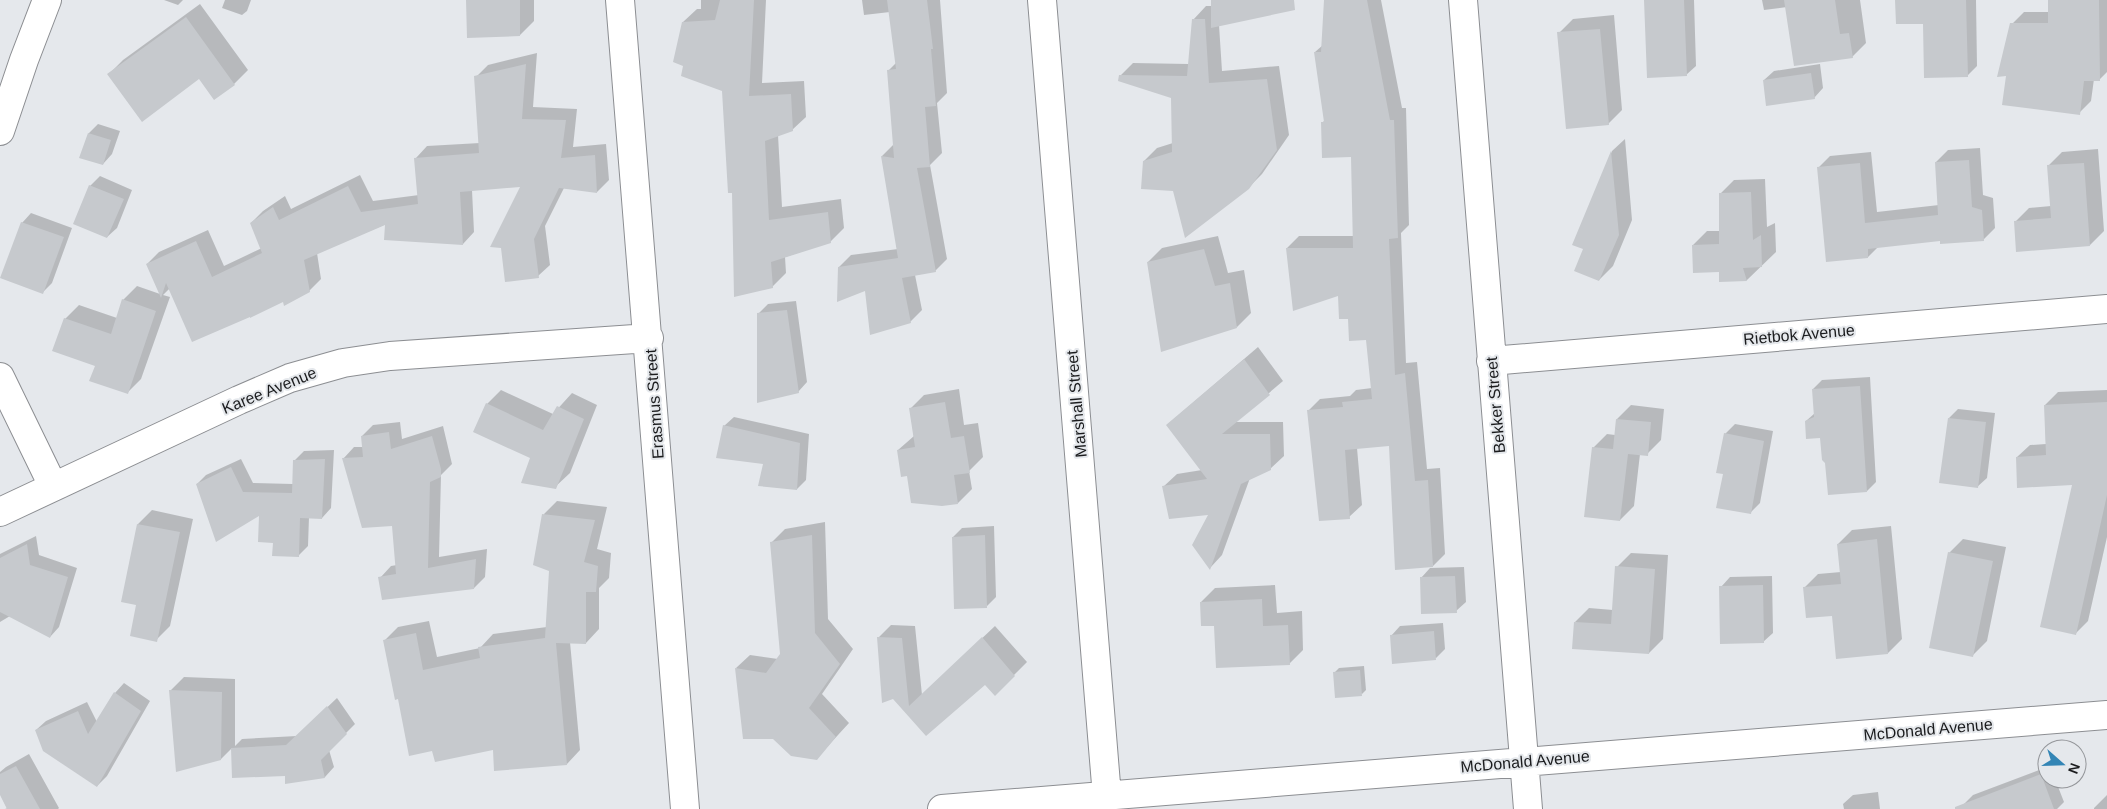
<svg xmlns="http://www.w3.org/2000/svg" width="2107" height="809" font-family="Arial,sans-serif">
  <rect width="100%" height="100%" fill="#e5e8ec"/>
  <path fill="#0003" d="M164 0H183L178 5Z
    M225 0H251L247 11 242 15 222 8Z
    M467 0H534V21L520 35Z
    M701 0H766L762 83 804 81 806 117 792 130 778 135 782 207 841 199 844 228 830 242 785 257 786 273 772 287 734 191 724 90 684 65 683 22 697 9H701Z
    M862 0H940L947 93 937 103 942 153 930 165 947 259 935 271 915 275 922 310 910 322 839 267 851 255 898 249 882 156 894 144 888 71 896 63 890 12 864 15Z
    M1212 0H1275L1219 25 1222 71 1279 66 1289 135 1262 174 1248 188 1174 190 1144 161 1157 148 1173 143V97L1120 76 1133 63 1189 64 1193 20 1206 6H1212Z
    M1325 0H1381L1402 108H1406L1409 225 1401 233 1406 363 1417 362 1427 469 1440 468 1445 554 1433 566 1390 444 1357 448 1362 505 1349 517 1308 411 1320 399 1350 396 1356 390 1372 388 1367 339 1349 318 1339 294 1287 248 1299 236H1354L1352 156 1322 123 1325 120 1315 52 1323 45Z
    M1646 0H1694L1696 66 1686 75Z
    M1762 0H1860L1866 43 1852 57 1787 7 1764 10Z
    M1897 0H1976L1977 66 1967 76 1924 23Z
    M2049 0H2107V72L2100 79H2094L2091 101 2079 113 2012 24 2024 12H2049Z
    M200 4 248 70 234 84 214 98 200 78 109 74 123 60Z
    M1614 15 1622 110 1608 124 1559 33 1573 19Z
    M537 53 533 107 577 109 573 147 606 144 609 180 597 192 564 188 545 226 550 265 538 276 522 186 472 190 474 232 463 244 386 224 317 253 321 279 309 291 283 300 170 288 163 295 170 297 141 379 127 393 96 365 65 319 79 305 117 318 123 300 137 286 160 294 147 264 159 252 208 230 224 266 262 248 251 223 263 211 285 196 291 209 360 175 373 201 419 195 416 158 427 146 480 143 476 77 488 65Z
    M1820 64 1823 88 1814 98 1764 80 1774 71Z
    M98 124 120 131 112 154 103 164 81 157 89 133Z
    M1625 139 1632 220 1613 266 1599 280 1585 249 1574 244 1612 151Z
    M1980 148 1983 195 1993 198 1995 228 1983 240 1941 239 1878 247 1868 257 1819 167 1830 156 1871 152 1877 212 1939 205 1936 162 1948 150Z
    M2098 149 2104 231 2090 245 2015 222 2029 208 2051 206 2048 166 2062 152Z
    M100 176 132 190 117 228 107 237 90 186Z
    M1765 179 1767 227 1775 223 1776 252 1747 280 1721 281 1720 270 1693 245 1707 231H1720V194L1734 180Z
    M31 213 72 228 52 283 43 292 22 223Z
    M1218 236 1228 273 1244 270 1251 313 1237 327 1148 262 1162 248Z
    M796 301 807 382 798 392 758 314 768 304Z
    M1258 347 1283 381 1235 422H1283L1284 456 1270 469 1250 478 1222 555 1210 568V514L1163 487 1177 474 1202 470 1167 425Z
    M1870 377 1876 482 1867 491 1806 421 1815 413 1813 389 1822 380Z
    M959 389 964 425 978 423 983 457 969 471 972 489 958 503 908 475 898 450 914 436 910 409 924 395Z
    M501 390 553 414 572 393 597 405 570 473 555 487 487 404Z
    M2107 390V537L2088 621 2075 634 2074 484 2017 457 2030 445 2046 444 2045 405 2058 392Z
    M1631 405 1664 409 1661 440 1647 454H1640L1634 506 1620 520 1593 448 1607 434 1615 435 1617 419Z
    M1958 409 1995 413 1987 478 1977 487 1949 418Z
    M734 417 809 434 806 480 797 489 764 463 724 426Z
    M400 422 402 439 443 426 452 464 441 475 439 557 487 549 485 577 474 588 380 578 391 566 397 565 394 525 343 459 354 447H363L362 436 373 425Z
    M1735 424 1773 431 1760 503 1750 513 1724 473 1725 434Z
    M334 450 331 508 322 518 309 517 308 546 298 556 274 542 260 514 197 484 206 475 241 459 253 483 293 484 294 461 304 451Z
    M557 501 607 507 597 549 611 553 609 578 599 588V629L586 643 570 642 580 750 567 764 494 749 433 750 399 698 384 641 398 627 429 621 437 657 480 648 493 634 547 627 550 570 544 514Z
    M152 510 193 519 170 626 156 640 138 604V524Z
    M825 522 828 619 853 649 822 694 849 723 816 759 736 668 750 655 778 659 781 655 771 543 785 529Z
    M994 526 996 597 987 606 953 537 962 528Z
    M1891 526 1902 639 1888 653 1833 614 1804 588 1818 574 1841 572 1838 544 1852 530Z
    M36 536 39 555 77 568 59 627 50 637 10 616 0 622V554Z
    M1963 539 2006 547 1987 641 1973 655 1949 553Z
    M1631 553 1668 555 1663 639 1649 653 1575 622 1589 608 1613 610 1617 567Z
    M1464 567 1466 602 1456 611 1421 578 1430 568Z
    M1772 576 1773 633 1763 642 1721 587 1730 577Z
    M1275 585 1277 613 1302 611 1303 650 1289 664 1215 625 1201 602 1215 588Z
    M1443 623 1445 649 1436 658 1391 636 1400 626Z
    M891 625 915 626 922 695 995 626 1027 662 995 694 985 684 927 734 894 697 878 638Z
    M1364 666 1366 690 1362 694 1334 673 1339 668Z
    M184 677 235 679V746L242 739 297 736 337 698 355 724 329 750 334 767 325 777 286 783V774L232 748 221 759 170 691Z
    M124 683 150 701 107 776 97 786 36 730 46 721 87 702 97 722 115 693Z
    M29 754 59 808 58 809H5L8 808 0 792V772L6 767Z
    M2047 767V779H2055L2064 802 2057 809H1965L1963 805 1973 795Z
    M1878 792 1880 809H1844L1843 804 1853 795Z
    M2107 795V809H2094V808Z"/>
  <path fill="#c6c9cd" d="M466 0H520V36L467 38Z
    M720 0H754L749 96 791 94 793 131 765 141 769 220 828 212 831 243 771 262 773 288 734 297 732 193H728L722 91 681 76 683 66 673 62 682 22 715 20Z
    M887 0H927L933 49H931L936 106 925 107 930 167 917 168 936 272 902 278 911 323 870 335 865 291 837 302 838 267 898 258 881 156 894 158 887 70 896 69Z
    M1211 0H1294L1295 10 1211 28Z
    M1324 0H1367L1390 120H1394L1398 238 1389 239 1395 375 1405 373 1415 481 1428 480 1433 567 1395 570 1389 446 1345 450 1350 519 1319 521 1307 410 1343 407 1342 402 1372 399 1366 340 1349 341 1348 319H1339L1338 296 1293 311 1286 248H1353L1351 157 1322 158 1321 122H1324L1314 52H1321Z
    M1644 0H1684L1687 76 1647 78Z
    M1784 0H1835L1840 34 1849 33 1853 58 1794 66Z
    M1895 0H1966L1968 77 1924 78 1923 24H1896Z
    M2048 0H2099L2100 81H2084L2080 115 2002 105 2006 76 1997 77 2010 23H2048Z
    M186 17 235 85 214 100 199 79 142 122 107 74Z
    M1192 19H1205L1209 83 1267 79 1277 150 1249 189 1185 238 1173 191 1141 189 1143 161 1172 152 1171 98 1118 81 1119 75 1187 76Z
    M1600 29 1609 125 1566 129 1557 32Z
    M526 64 522 119 566 120 561 158 595 155 597 193 559 188 534 239 539 278 505 282 501 248 490 247 520 187 460 192 463 245 384 240 385 225 304 260 310 292 284 306 283 302 250 318V317L192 342 166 283 161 298 146 264 196 241 212 277 262 253 250 223 273 207 279 220 348 186 361 212 418 204 414 158 479 153 474 76Z
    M1811 73 1815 99 1766 106 1763 80Z
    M88 133 111 140 103 165 79 158Z
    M1611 151 1619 235 1599 281 1574 271 1583 249 1572 245Z
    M1969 160 1972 207 1982 210 1984 241 1940 244V241L1868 249V258L1826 262 1817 167 1860 163 1865 223 1938 215 1935 162Z
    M2084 163 2090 246 2016 252 2014 221 2051 218 2047 165Z
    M89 185 124 199 107 238 73 224Z
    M1751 192 1753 240 1761 235 1762 267 1743 268 1747 281 1719 282V272L1693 273 1692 245 1719 244V193Z
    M21 222 64 237 43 294 0 278Z
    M1204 249 1215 286 1230 283 1237 328 1161 352 1147 262Z
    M122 299 156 311 128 394 89 381 95 366 52 351 64 318 111 334Z
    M787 310 799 393 757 403V313Z
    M1244 359 1270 395 1222 434H1270L1271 470 1241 484 1210 570 1192 545 1208 515 1169 519 1162 486 1207 479 1166 425Z
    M1860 386 1867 492 1828 495 1825 463 1822 460 1820 438 1806 439 1805 421 1814 417 1812 389Z
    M945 402 951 438 964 436 970 473 954 475 958 504 942 506 911 503 907 476 901 477 897 450 915 447 909 408Z
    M2107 402V495L2076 635 2040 627 2072 485 2017 488 2016 457 2046 455 2044 405Z
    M486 403 543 430 557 406 584 419 556 489 521 483 530 458 473 432Z
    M1948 418 1986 422 1978 488 1939 483Z
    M1616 419 1651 422 1648 456 1628 454 1620 521 1584 517 1592 447 1613 449Z
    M723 425 800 443 797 490 758 486 763 464 716 458Z
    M389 432 391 449 432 436 441 469V477L430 482 428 568 476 559 474 589 382 600 378 577 396 574 392 526 362 528 342 458 363 457 361 436Z
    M1724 433 1764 441 1751 514 1716 508 1723 474 1716 473Z
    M325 459 322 519 300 518 299 557 272 556 273 543 258 542 259 516 216 542 196 484 231 467 243 492 292 493 293 460Z
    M542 514 595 520 584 562 598 566 596 592H586V644L556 643 567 765 494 771 493 750 435 762 432 751 409 756 398 699 395 700 383 640 416 633 423 670 480 658 478 647 545 638 549 571 533 565Z
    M137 524 180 532 157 642 130 636 136 605 121 602Z
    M812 535 815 633 840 664 809 708 836 737 817 760 791 756 773 739H743L735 668 766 673 780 654 770 542Z
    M985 535 987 608 954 609 952 537Z
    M1877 539 1888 654 1836 659 1832 616 1806 618 1803 587 1841 584 1837 544Z
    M27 544 30 565 68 577 50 638 0 612V558Z
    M1948 552 1993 561 1973 657 1929 648Z
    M1615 566 1655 569 1649 654 1572 649 1574 622 1611 624Z
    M1455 576 1457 613 1421 614 1420 577Z
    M1763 585 1764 643 1720 644 1719 586Z
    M1262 599 1263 626 1288 625 1290 665 1216 668 1214 626H1201L1200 602Z
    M1434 631 1436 660 1392 664 1390 635Z
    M877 637 902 638 909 706 982 637 1015 676 995 696 985 685 926 736 893 699 882 703Z
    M1360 670 1362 696 1335 698 1333 672Z
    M169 690 222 692 221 760 176 772Z
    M114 692 141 711 97 787 43 751 35 730 78 711 88 734Z
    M327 706 347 734 321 760 325 778 285 784V776L232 778 231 748 286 745Z
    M16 766 40 809H7L0 795V774Z
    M2041 774 2054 809H1955V807Z"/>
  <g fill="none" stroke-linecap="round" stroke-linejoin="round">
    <defs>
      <path id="minor" d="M620 0 685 809
        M1042 0 1108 809
        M1463 0 1528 809
        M0 131 24 60 47 0
        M1491 361 2107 309
        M0 377 53 486
        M0 512 239 400 290 378 343 363 390 356 649 338
        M942 809 2107 715"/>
    </defs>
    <use href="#minor" stroke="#8c8e92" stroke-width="30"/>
    <use href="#minor" stroke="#fff" stroke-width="28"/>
  </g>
  <g text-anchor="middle" stroke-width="4" stroke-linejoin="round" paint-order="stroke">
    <g font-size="16" fill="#1b1c1e" stroke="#e5e8ec">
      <text transform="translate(1799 334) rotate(-5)" y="6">Rietbok Avenue</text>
      <text transform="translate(269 390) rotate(-22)" y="6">Karee Avenue</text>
      <text transform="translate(654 404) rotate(-94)" y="6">Erasmus Street</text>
      <text transform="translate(1076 404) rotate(-95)" y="6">Marshall Street</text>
      <text transform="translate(1495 405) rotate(-95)" y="6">Bekker Street</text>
      <text transform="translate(1928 729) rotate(-5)" y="6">McDonald Avenue</text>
      <text transform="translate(1525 761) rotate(-5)" y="6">McDonald Avenue</text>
    </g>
  </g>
  <g transform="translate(2062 764) rotate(110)"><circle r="24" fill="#e5e8ec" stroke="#94969a"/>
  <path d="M0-4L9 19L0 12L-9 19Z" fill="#3385b5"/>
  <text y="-8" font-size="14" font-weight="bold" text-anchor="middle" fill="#1b1c1e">N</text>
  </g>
</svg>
